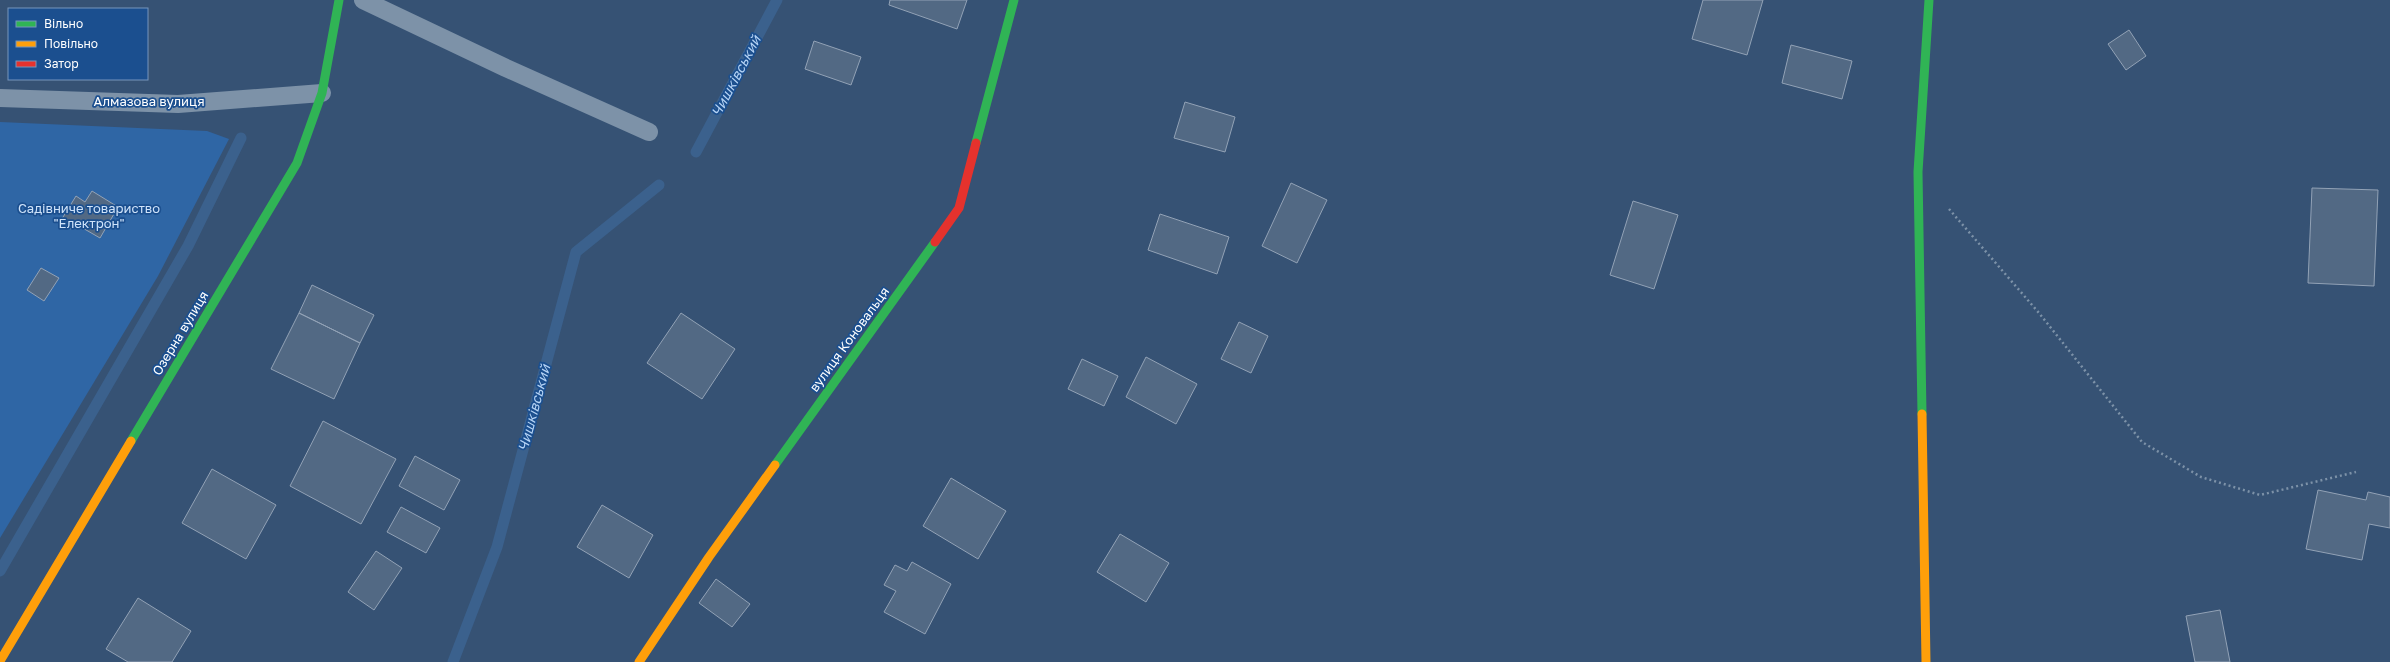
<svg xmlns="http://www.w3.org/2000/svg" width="2390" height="662" font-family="'Golos Text',sans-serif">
  <rect width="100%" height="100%" fill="#365274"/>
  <path fill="#2f66a5" d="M0 122 207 131 229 139 158 276 0 538Z"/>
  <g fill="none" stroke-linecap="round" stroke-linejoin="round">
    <path stroke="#3b618d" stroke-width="11" d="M696 152 777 0
      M0 571 188 246 241 138
      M453 662 497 547 576 252 659 185"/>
  </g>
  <path fill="#526984" stroke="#92a2b6" d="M890 0H967L957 29 889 5Z
    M1703 0H1763L1747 55 1692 39Z
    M2129 30 2146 56 2126 70 2108 44Z
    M814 41 861 57 851 85 805 69Z
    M1791 45 1852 61 1842 99 1782 83Z
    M1185 102 1235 117 1225 152 1174 138Z
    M1291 183 1327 200 1297 263 1262 246Z
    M2312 188 2378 190 2374 286 2308 283Z
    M92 191 118 207 100 238 74 223 71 229 60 222 76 196 85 202Z
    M1633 201 1678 215 1654 289 1610 275Z
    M1160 214 1229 237 1217 274 1148 250Z
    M41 268 59 278 44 301 27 290Z
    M312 285 374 315 360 343 299 313Z
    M299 313 360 343 334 399 271 369Z
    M681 313 735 349 702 399 647 363Z
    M1239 322 1268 336 1251 373 1221 359Z
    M1146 357 1197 384 1176 424 1126 397Z
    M1082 359 1118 376 1104 406 1068 389Z
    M323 421 396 459 361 524 290 486Z
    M415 456 460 480 444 510 399 486Z
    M212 469 276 505 246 559 182 523Z
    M951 478 1006 511 978 559 923 526Z
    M2318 490 2366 500 2368 492 2390 497V528L2369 524 2362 560 2306 549Z
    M602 505 653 535 629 578 577 547Z
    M401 507 440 528 426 553 387 532Z
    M1120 534 1169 563 1146 602 1097 572Z
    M376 551 402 568 374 610 348 592Z
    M912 562 951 584 925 634 884 612 896 591 884 585 895 565 907 571Z
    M716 579 750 604 732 627 699 603Z
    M138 598 191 631 172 662H128L106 649Z
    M2220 610 2230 662H2195L2186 616Z"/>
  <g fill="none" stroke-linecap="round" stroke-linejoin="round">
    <path stroke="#7d92a8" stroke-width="2.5" stroke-dasharray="2 3" stroke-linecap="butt" d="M1949 209 2039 313 2142 442 2201 477 2260 495 2356 472"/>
    <path stroke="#7d92a8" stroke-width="18" d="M363 0 506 68 649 132
      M0 98 178 104 322 93"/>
    <path stroke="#30b455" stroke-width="9" d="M976 143 1014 0
      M1922 414 1918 172 1929 0
      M131 441 297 163 322 93 339 0
      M775 465 935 242"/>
    <path stroke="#ff9f0a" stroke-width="9" d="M1922 414 1926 662
      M0 661 131 441
      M639 662 709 557 775 465"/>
    <path stroke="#e5322d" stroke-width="9" d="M935 242 959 208 976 143"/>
  </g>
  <g text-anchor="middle" stroke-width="3.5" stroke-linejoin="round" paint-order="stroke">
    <g font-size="13" fill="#fff" stroke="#1b4f8f">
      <text x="149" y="106">Алмазова вулиця</text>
      <text transform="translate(180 333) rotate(-59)" y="5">Озерна вулиця</text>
      <text transform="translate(849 339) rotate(-54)" y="5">вулиця Коновальця</text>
    </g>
    <g font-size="13" fill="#cfe3fa" stroke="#1b4f8f">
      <text x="89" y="213">Садівниче товариство<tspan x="89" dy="15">"Електрон"</tspan></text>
    </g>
    <g font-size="14" font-style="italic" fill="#b5d3f5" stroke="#1b4f8f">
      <text transform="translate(736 76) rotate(-62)" y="5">Чишківський</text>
      <text transform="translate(534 408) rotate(-75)" y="5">Чишківський</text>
    </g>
  </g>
  <rect x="8" y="8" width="140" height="72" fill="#1b4f8f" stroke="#7695bc"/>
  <rect x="16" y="21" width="20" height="6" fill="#30b455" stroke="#7695bc"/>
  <text x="44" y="28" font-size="12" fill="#ffffff">Вільно</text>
  <rect x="16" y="41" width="20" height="6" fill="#ff9f0a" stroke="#7695bc"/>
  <text x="44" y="48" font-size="12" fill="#ffffff">Повільно</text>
  <rect x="16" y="61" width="20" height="6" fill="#e5322d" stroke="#7695bc"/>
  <text x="44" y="68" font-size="12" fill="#ffffff">Затор</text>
</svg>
